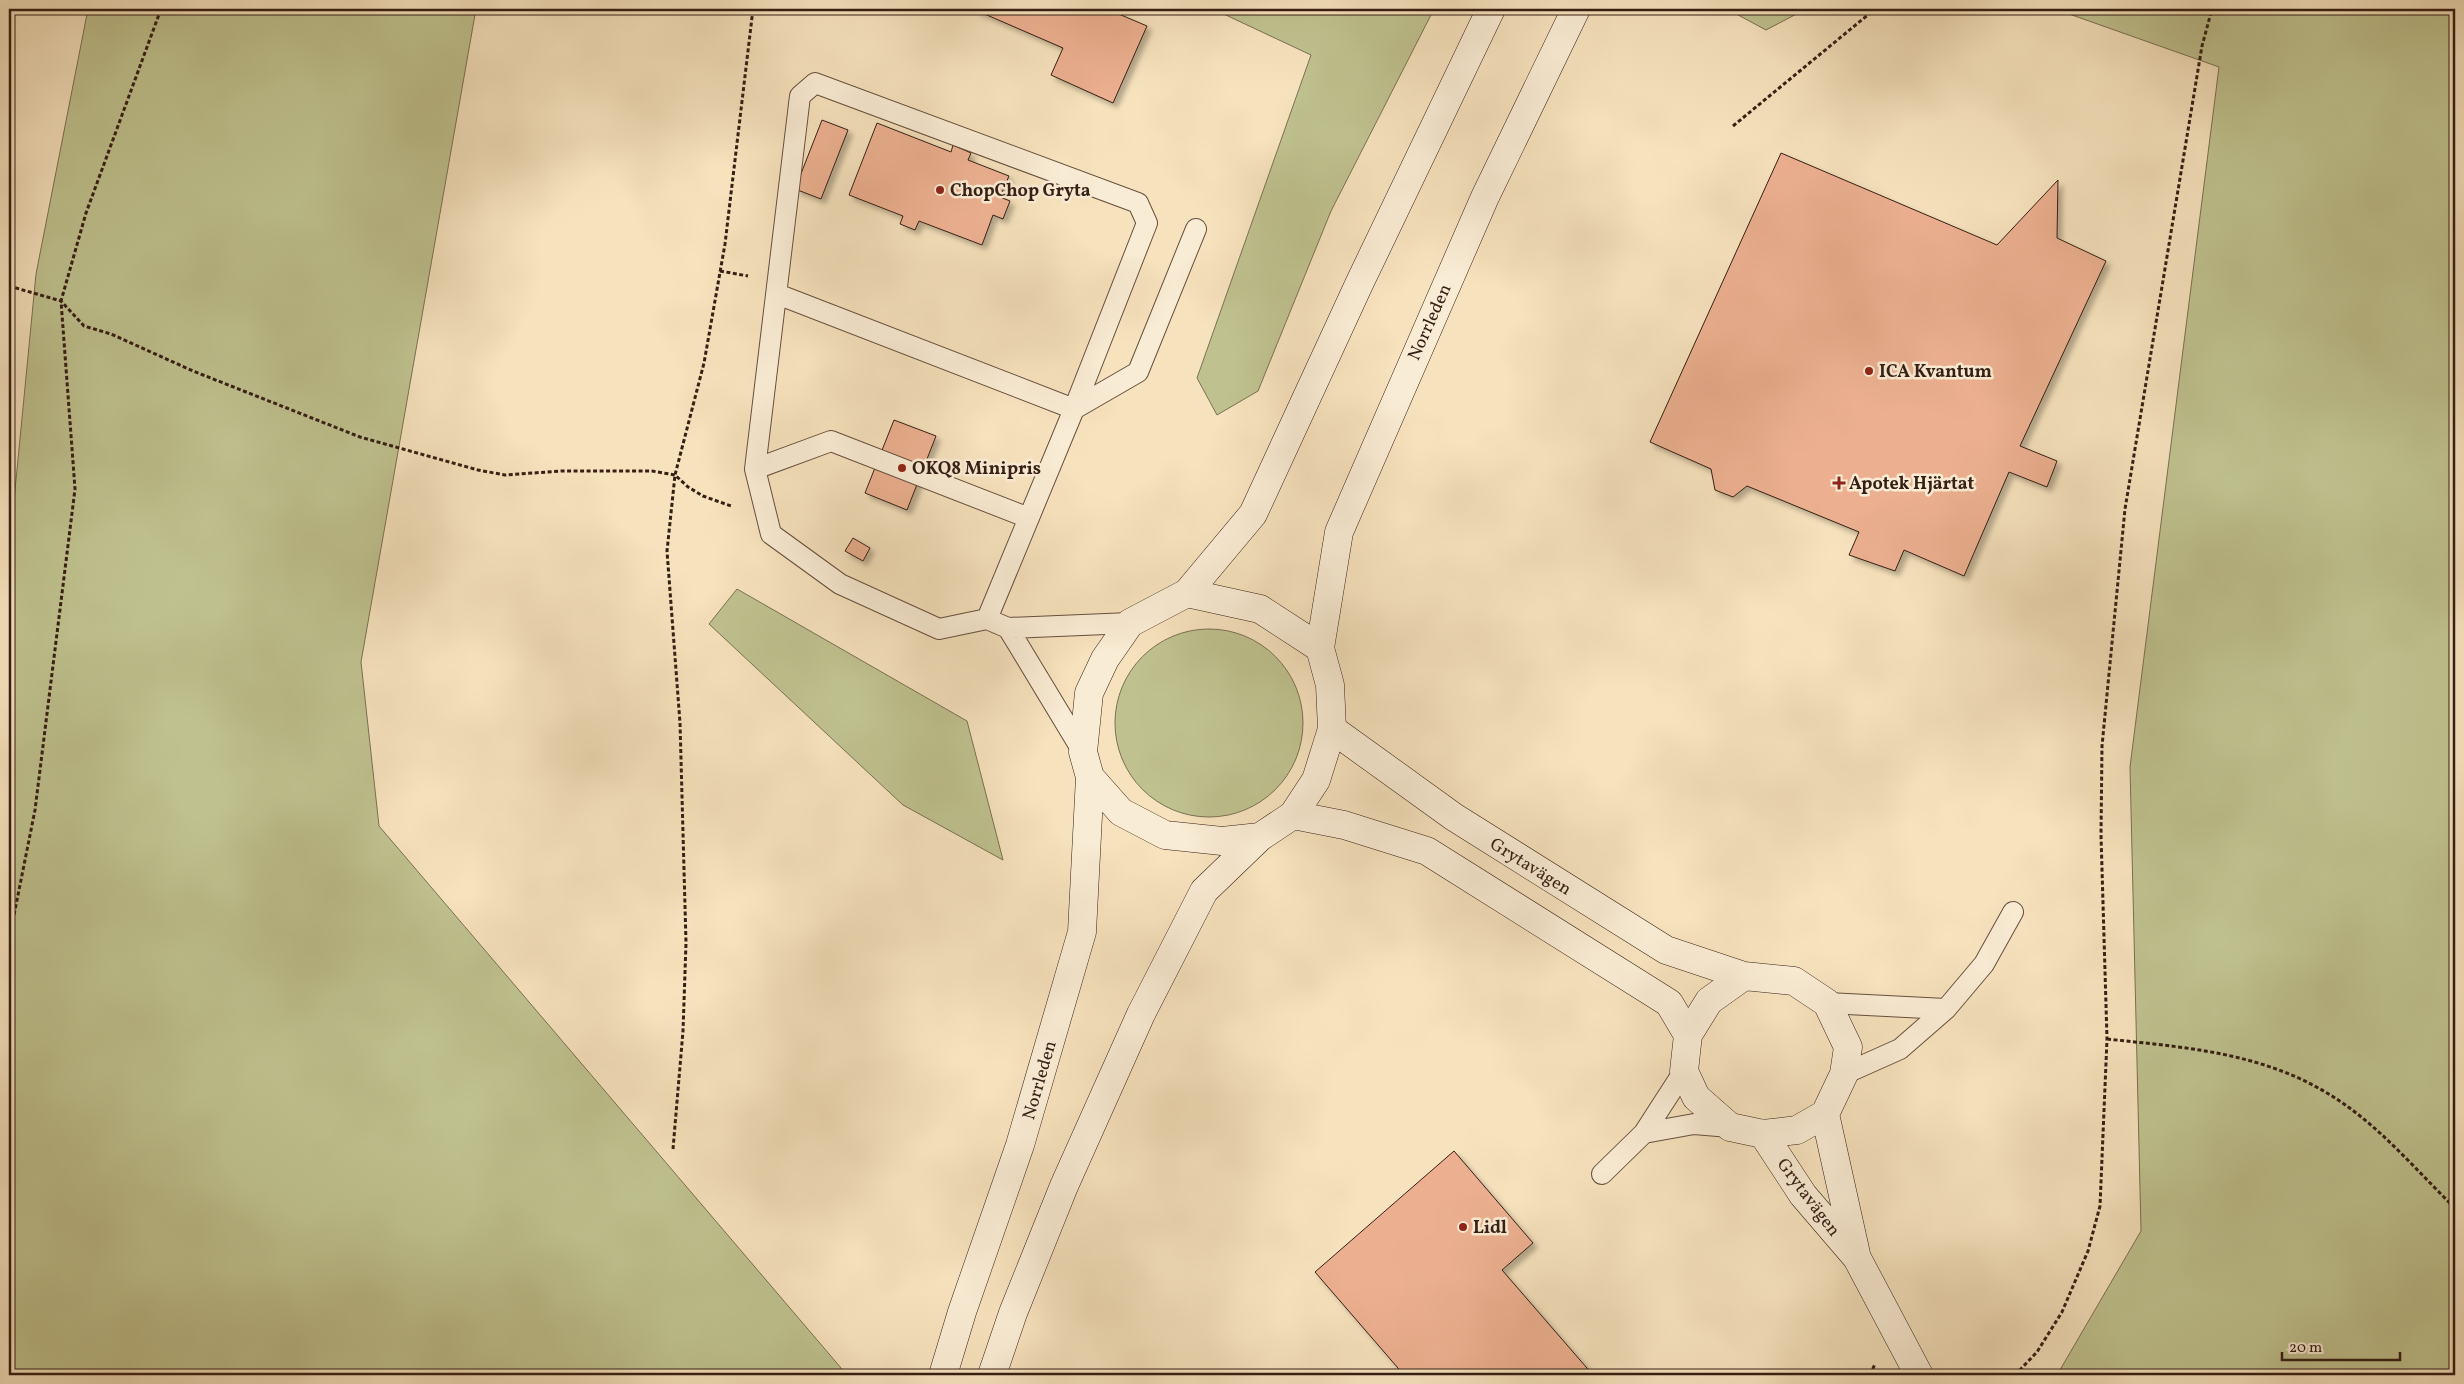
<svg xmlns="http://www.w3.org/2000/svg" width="2464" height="1384" font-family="Vollkorn,serif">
  <defs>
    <filter id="shadow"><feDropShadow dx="4.5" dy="4.5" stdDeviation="2.5" flood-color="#0004"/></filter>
  </defs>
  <rect width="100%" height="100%" fill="#f6e2bd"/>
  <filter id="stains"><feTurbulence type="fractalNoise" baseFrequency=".004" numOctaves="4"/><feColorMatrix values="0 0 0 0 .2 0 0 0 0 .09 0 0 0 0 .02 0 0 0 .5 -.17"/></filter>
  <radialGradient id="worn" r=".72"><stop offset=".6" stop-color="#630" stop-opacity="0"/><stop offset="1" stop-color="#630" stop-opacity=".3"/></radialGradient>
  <path fill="#bfc28f" stroke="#7a7052" d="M88 9H476L361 662 379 826 847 1375H9V552L36 274Z
    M1213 9H1434L1331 211 1258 391 1217 415 1197 378 1311 55Z
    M1727 9H1806L1766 30Z
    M2055 9H2455V1375H2057L2141 1231 2130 767 2219 67Z
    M737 589 967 721 1003 860 903 805 709 624Z
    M1115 723a94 94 0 1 1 188 0a94 94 0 1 1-188 0Z"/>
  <path fill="#ecb090" stroke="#351e14" filter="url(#shadow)" d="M973 9H1107L1147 26 1113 103 1051 75 1063 48Z
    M822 120 848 130 821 199 795 189Z
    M877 123 951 152 953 145 971 153 968 160 1009 176 1000 197 1010 201 1003 219 993 215 982 245 919 221 915 230 900 224 903 216 849 195Z
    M1781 153 1997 245 2058 180 2057 238 2106 261 2020 446 2057 461 2047 487 2009 472 1964 576 1904 550 1895 571 1849 555 1859 532 1747 486 1733 497 1715 490 1711 469 1650 442Z
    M894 420 936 436 907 510 865 493Z
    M853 538 870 548 863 561 845 551Z
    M1454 1151 1533 1243 1502 1270 1593 1375H1404L1315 1272Z"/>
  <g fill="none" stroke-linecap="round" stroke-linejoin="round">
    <defs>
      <path id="lane" d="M777 294 1074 409 1147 223 1138 203 815 83 800 96 755 469 771 534 840 584 939 629 987 619
        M755 469 831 441 1029 518
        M1130 623 1008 628 987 619 1074 409 1138 372 1196 229
        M1008 628 1083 752
        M1827 1003 1946 1009
        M1844 1074 1900 1049 1946 1009 1984 964 2013 912
        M1644 1133 1694 1124 1730 1127
        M1602 1174 1644 1133 1684 1071"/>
      <path id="secondary" d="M1187 593 1260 609 1320 648 1330 685 1332 729 1316 780 1293 815 1260 837 1222 841 1165 835 1121 812 1090 777 1083 752 1089 693 1105 659 1130 623Z
        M1187 593 1253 514 1360 282 1491 9
        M1320 648 1339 532 1485 197 1576 9
        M1332 729 1454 817 1666 950 1744 976
        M1293 815 1344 825 1427 851 1669 1003 1688 1035
        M1744 976 1794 981 1827 1003 1848 1047 1844 1074 1825 1114 1797 1130 1763 1134 1730 1127 1696 1097 1684 1071 1688 1035 1709 1001Z
        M1825 1114 1856 1254
        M1763 1134 1803 1195 1857 1258 1919 1375
        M943 1375 962 1312 1020 1145 1082 932 1090 777
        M992 1375 1013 1313 1064 1186 1141 1014 1204 891 1260 837"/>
    </defs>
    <use href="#lane" stroke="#654f3e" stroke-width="22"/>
    <use href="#secondary" stroke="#351e14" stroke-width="29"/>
    <path stroke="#351e14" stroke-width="3" stroke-dasharray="4 2.5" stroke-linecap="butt" d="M1733 126 1875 9
      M720 271 748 276
      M9 286 61 301 84 326 111 334 193 371 360 437 478 470 505 475 561 471H652L675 475 688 487 703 496 731 506
      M9 940 35 810 75 489 61 301 86 213 161 9
      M2107 1039C2200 1049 2283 1054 2360 1116 2393 1142 2425 1179 2455 1208
      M673 1149 683 1031 686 943 680 723 667 551 675 475 704 363 725 244 753 9
      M1870 1375 1875 1364
      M2015 1375 2037 1352 2062 1312 2088 1251 2100 1206 2107 1039 2101 835 2102 746 2125 509 2202 46 2212 9"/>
    <use href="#lane" stroke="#f9ecd4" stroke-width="20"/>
    <use href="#secondary" stroke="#f9ecd4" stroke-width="28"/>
  </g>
  <g fill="#8f2418" stroke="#f9ecd4" stroke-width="2">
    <circle cx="940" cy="190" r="5"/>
    <circle cx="1869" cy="371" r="5"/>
    <circle cx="902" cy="468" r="5"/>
    <path d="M1836.5 475.5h5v5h5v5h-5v5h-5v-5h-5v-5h5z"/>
    <circle cx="1463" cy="1227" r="5"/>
  </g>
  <g text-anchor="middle" stroke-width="5" stroke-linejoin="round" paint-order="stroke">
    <g font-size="18" font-weight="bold" fill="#351e14" stroke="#f9ecd4" text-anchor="start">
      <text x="950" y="196">ChopChop Gryta</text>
      <text x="1879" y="377">ICA Kvantum</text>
      <text x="912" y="474">OKQ8 Minipris</text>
      <text x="1849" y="489">Apotek Hjärtat</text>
      <text x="1473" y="1233">Lidl</text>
    </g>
    <g font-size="18" fill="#351e14" stroke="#f9ecd4">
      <text transform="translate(1429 322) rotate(-66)" y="6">Norrleden</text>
      <text transform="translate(1531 866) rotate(32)" y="6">Grytavägen</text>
      <text transform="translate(1039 1080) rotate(-74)" y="6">Norrleden</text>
      <text transform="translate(1809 1197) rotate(53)" y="6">Grytavägen</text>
    </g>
  </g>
  <rect width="2464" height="1384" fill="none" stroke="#f6e2bd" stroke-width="30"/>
  <rect x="10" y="10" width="2444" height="1364" fill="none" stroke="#351e14" stroke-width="2.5"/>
  <rect x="15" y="15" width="2434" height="1354" fill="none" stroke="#351e14"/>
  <path d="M2282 1352v8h118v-8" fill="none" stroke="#351e14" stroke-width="2.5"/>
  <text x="2289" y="1352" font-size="15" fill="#351e14" stroke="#f9ecd4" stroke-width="4" paint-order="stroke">20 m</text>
  <rect width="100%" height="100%" filter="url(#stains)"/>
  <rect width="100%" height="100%" fill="url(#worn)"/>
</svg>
